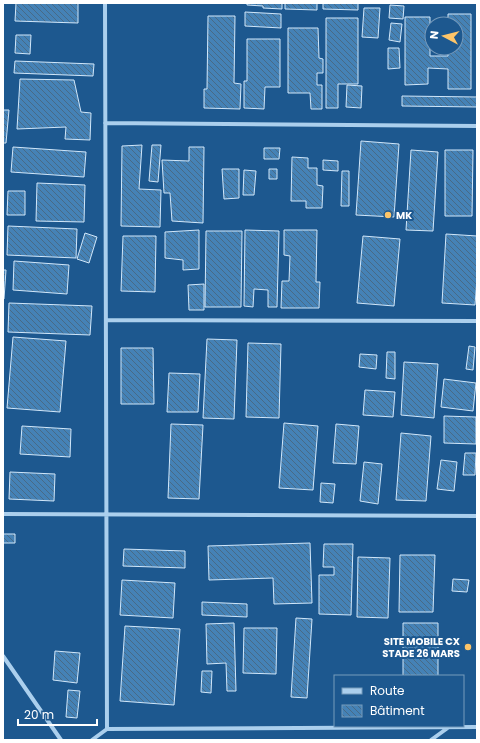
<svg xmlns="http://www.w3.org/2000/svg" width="480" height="743" font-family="Poppins,sans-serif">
  <defs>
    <pattern id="building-back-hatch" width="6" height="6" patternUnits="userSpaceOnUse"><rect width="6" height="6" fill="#4582b6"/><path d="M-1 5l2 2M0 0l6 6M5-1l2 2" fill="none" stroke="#486a86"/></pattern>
  </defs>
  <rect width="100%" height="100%" fill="#1d588f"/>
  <path fill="url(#building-back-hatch)" stroke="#d1e7fa" d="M16 3H78V23L15 21Z
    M247 3H282V9L263 8V6L247 5Z
    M285 3H317V10L285 9Z
    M323 3H358V10L323 9Z
    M390 5 404 6 403 19 389 18Z
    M364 8H380L378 38 362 37Z
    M245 12 281 14V28L245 26Z
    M448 14H471V89H448V69L428 68V84L405 85V17H430V56H448V48H456V24H448Z
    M208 16H235L234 83 241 84 240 109 204 108V89H207Z
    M326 18H358V84H338V108H326Z
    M391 23 402 24 400 42 389 40Z
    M288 28H318L319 58 323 59V73H317V85H322V109H311L310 93H288Z
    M16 35H31L30 54 15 53Z
    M247 39H280V87H265L264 109 244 108V81H247Z
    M388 48H399L400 68 388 69Z
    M15 61 94 64 93 76 14 73Z
    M20 79 74 80 81 112 91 113 90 140 65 139 66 127 17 129Z
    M347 85 362 86 361 108 346 107Z
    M402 96 477 97V107L402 106Z
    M3 110H9L6 143H3Z
    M361 141 399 144 394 217 356 215Z
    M142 145 139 189 161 190 160 227 121 226 122 146Z
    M152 145H161L158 182 149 181Z
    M13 147 86 152 84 177 11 172Z
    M189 147H204L203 223 172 221 170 193H164L162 160 189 161Z
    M264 148H280L279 159H264Z
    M411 150 438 152 433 231 406 230Z
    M445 150H473L472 216H445Z
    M292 157 308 158V168H317V185L323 186 322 208H306V201H291Z
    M323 160 338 161V171L323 170Z
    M222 169H239V198L224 199Z
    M269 169H277V179H269Z
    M244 170 256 171 254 195H243Z
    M342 171H349V206H341Z
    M37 183 85 185 84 222 36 221Z
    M8 191H25V215H7Z
    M8 226 77 229 76 258 7 255Z
    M199 230V269L183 270V260L165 258V232Z
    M245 230 279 231 277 307H268V290L254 289 253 307 244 306Z
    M284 230H317L316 282H320L319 308H281L282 281H289L290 256 284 255Z
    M206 231H242L241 307H205Z
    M85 233 97 237 89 263 77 259Z
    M446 234 477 236V279L475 305 442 303Z
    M123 236H156L155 292 121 291Z
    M363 236 400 239 394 306 357 303Z
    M14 261 69 265 67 294 13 290Z
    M3 270H6L4 299H3Z
    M204 284V310H189L188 285Z
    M9 303 92 306 90 335 8 332Z
    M13 337 66 341 60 412 7 408Z
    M207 339 237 340 234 419 203 418Z
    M248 343 281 344 279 418 246 417Z
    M469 346 475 347 473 370 466 369Z
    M121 348H153L154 404H121Z
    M387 352H395V379L386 378Z
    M360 354 377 355 376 369 359 367Z
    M404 362 438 364 434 418 401 415Z
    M169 373 200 374 198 412H167Z
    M444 379 476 383 473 411 441 407Z
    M365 390 395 392 393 417 363 415Z
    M444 416 476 417V444L444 443Z
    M284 423 318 426 313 490 279 488Z
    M171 424 203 425 199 499 168 498Z
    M336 424 359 426 356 464 333 463Z
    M22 426 71 429 70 457 20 454Z
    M401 433 431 436 426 501 396 500Z
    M465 453H476L475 475H463Z
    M441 460 457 462 454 491 437 489Z
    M364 462 382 464 378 504 360 501Z
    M10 472 55 474 54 501 9 499Z
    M321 483 335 484 333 503 320 502Z
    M3 534H15V543H3Z
    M310 543 312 603 274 604 273 578 209 580 208 546Z
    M324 544H353L351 615 319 614V575H334V567H323Z
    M124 549 185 551V568L123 566Z
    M400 555H435L433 612H399Z
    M358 557 390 558 388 618 357 617Z
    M453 579 469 580 467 592 452 591Z
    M122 580 175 583 173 618 120 615Z
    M202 602 247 604V617L202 615Z
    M296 618 312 619 307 698 291 697Z
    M234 623 236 691H227L226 663 207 664 206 624Z
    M403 623H438V676H403Z
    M125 626 180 629 174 705 120 701Z
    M244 628H277L276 674 243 673Z
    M55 651 80 653 77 683 53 680Z
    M202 671H212L211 693 201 692Z
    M68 690 80 691 77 718 66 717Z"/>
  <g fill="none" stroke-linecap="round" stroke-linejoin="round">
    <path stroke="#abcfed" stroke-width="4" d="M105 3 107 729
      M105 123 477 126
      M106 320 477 321
      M3 514 477 516
      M3 656 61 740
      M92 740 107 729 477 727
      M431 740 449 727"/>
  </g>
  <g fill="#fdc569" stroke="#1d588f" stroke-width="1.5">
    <circle cx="388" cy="215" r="4"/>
    <circle cx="468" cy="647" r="4"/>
  </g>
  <g text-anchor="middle" stroke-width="4" stroke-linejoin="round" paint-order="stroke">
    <g font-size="10" font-weight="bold" fill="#fff" stroke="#1d588f" text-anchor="start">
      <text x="396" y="219">MK</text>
      <text x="460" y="645" text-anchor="end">SITE MOBILE CX<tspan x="460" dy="12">STADE 26 MARS</tspan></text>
    </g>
  </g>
  <rect width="480" height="743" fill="none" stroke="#ffffff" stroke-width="8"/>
  <rect x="334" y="675" width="130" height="52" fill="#1d588f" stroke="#779bbc"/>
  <rect x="342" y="688" width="20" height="6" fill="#abcfed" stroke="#779bbc"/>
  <text x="370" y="695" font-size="12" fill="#ffffff">Route</text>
  <rect x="342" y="705" width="20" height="12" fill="url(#building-back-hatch)" stroke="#779bbc"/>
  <text x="370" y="715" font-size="12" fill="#ffffff">Bâtiment</text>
  <g transform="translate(444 36) rotate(277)"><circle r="19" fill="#1d588f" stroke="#779bbc"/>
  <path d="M0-3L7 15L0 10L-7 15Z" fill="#fdc569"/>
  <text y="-6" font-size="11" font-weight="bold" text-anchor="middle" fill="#ffffff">N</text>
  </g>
  <path d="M18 719v6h79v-6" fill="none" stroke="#ffffff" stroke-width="2"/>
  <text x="24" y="719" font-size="12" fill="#ffffff" stroke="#1d588f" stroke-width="3" paint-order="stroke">20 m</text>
</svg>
